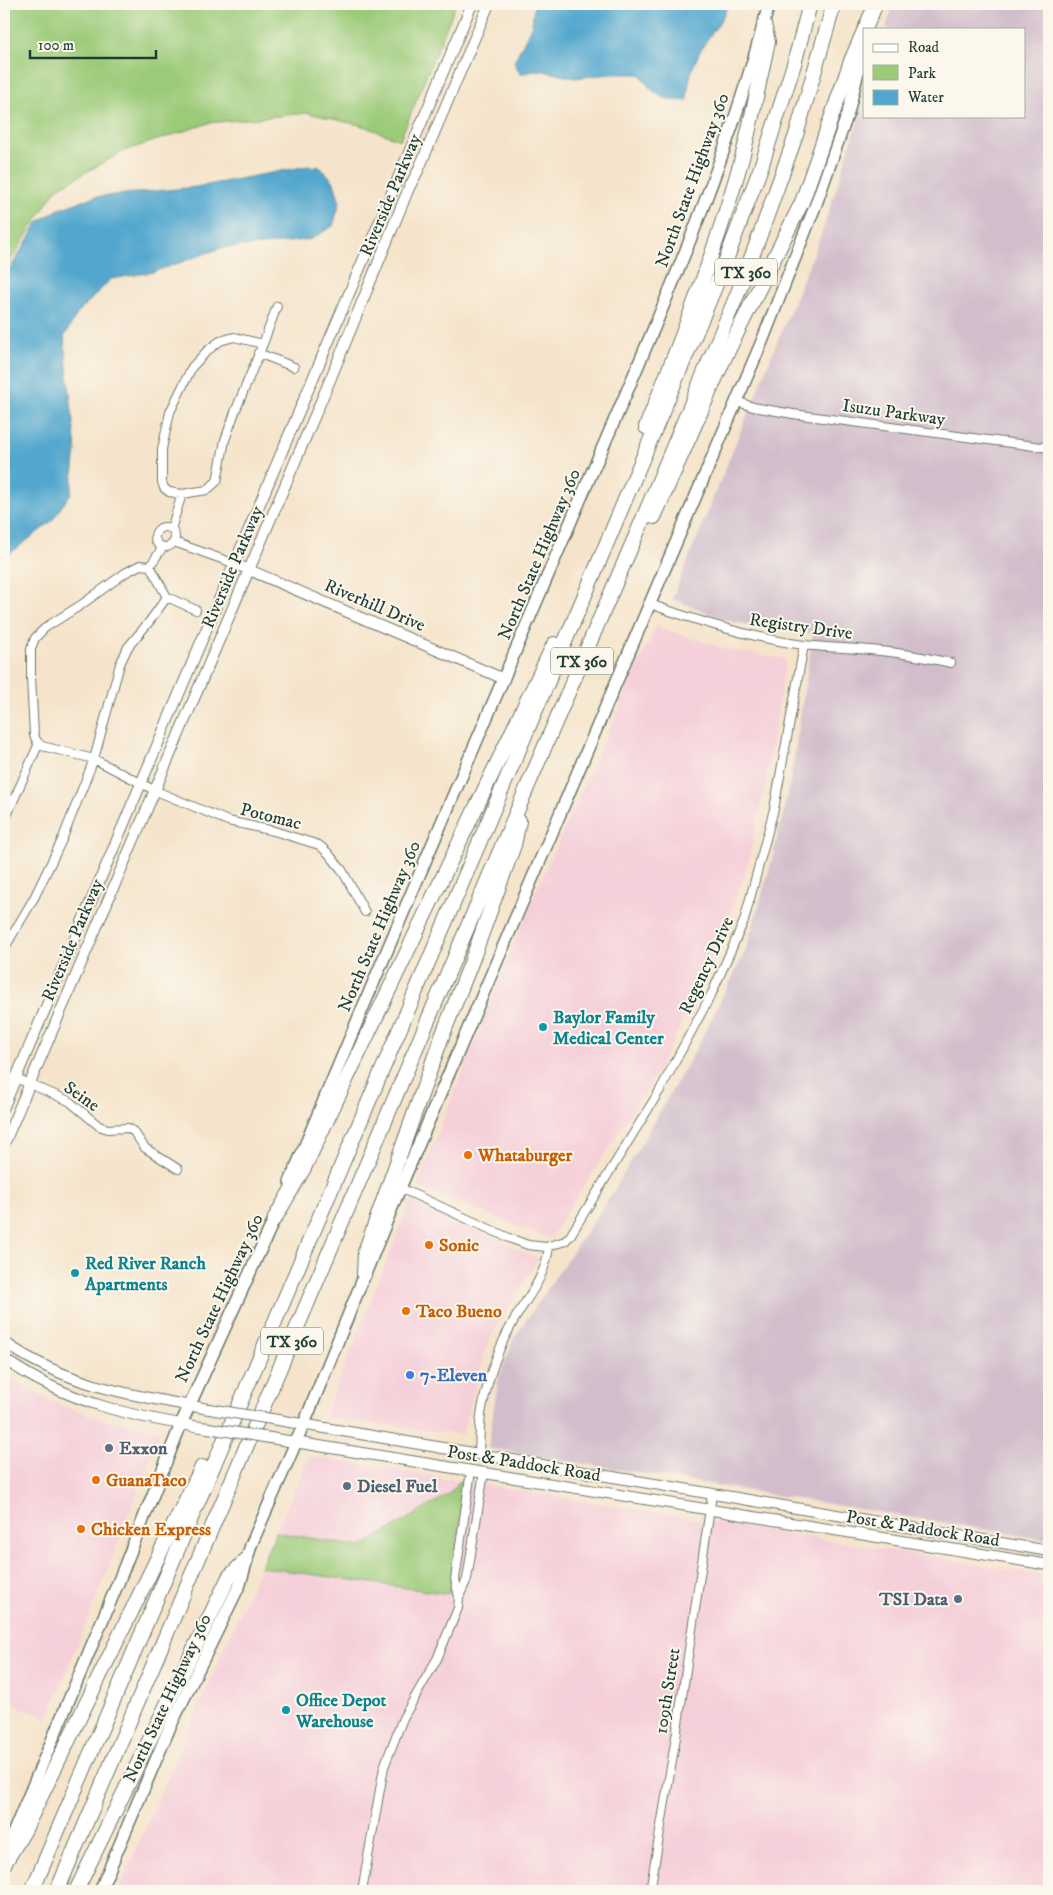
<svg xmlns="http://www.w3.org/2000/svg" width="1053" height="1895" font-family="'IM FELL DW Pica',serif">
  <rect width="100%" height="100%" fill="#fbf7ec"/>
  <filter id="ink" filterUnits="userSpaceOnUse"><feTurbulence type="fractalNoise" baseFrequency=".02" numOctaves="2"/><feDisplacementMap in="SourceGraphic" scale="10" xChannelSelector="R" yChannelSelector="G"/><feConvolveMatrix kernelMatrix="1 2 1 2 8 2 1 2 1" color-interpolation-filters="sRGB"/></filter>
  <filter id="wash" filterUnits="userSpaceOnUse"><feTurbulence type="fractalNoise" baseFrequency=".0096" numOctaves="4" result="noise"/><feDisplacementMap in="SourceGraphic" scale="20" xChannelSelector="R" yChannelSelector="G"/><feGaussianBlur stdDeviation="1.12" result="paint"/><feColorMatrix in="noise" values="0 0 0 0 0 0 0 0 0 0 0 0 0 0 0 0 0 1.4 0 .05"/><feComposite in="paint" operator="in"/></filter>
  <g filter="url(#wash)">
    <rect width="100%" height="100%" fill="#f5e4cb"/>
    <path fill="#f5cfd9" d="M656 626 724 649 786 659 766 781 746 871 708 970 658 1071 550 1239 417 1186 533 897Z
      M411 1200 538 1258 488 1342 462 1435 324 1417Z
      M4 1373 48 1400 99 1419 161 1430 106 1574 48 1718 15 1705 4 1706Z
      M309 1456 460 1481 449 1494 361 1547 276 1532Z
      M466 1482 1049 1576V1891H118L260 1567 449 1594Z"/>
    <path fill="#d1bdcb" d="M893 4H1049V1540L488 1448 498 1381 514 1338 612 1194 696 1049 745 952 771 864 790 783 813 634 732 622 672 599 821 235 864 103V116H1024V29H886Z"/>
    <path fill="#9bca78" stroke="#5d8456" d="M4 4H456L400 140 363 126 308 113 209 123 124 151 56 189 4 271Z
      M460 1481 466 1482 449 1594 260 1567 276 1532 361 1547 449 1494Z"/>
    <path fill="#53a7ce" stroke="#397281" d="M534 4H728C723 21 711 32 702 48 692 66 688 80 687 101 660 99 655 97 640 74H611L575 78 539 70 520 74 514 62 532 25Z
      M308 166 320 167 333 180 340 202 333 226 311 239 274 244 221 248 153 272 111 279 77 314 64 337 76 450 71 493 51 522 4 558V279L38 222 59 209 94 197 196 187Z"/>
  </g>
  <g filter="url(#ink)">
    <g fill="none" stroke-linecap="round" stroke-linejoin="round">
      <defs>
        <path id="minor" d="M263 344 234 337 220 341 207 351 192 367 170 412 162 449V482L164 488 169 492 182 494 207 490 217 481 225 440 235 412 263 344 277 306
          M258 353 294 367
          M736 401 753 407 793 414 1049 448
          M155 537a10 10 0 1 1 20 0a10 10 0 1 1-20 0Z
          M171 529 182 494
          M174 542 233 563
          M163 547 150 566 167 597 196 610
          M150 566 140 565 125 573 81 605 46 627 35 638 31 649V677L34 735 37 742 42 746 94 759 154 790 228 821 274 831 319 845 328 853 342 870 365 912
          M650 604C700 622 752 638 804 645 829 648 855 648 880 651 904 653 928 658 951 663
          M4 822 39 743
          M4 949 34 898 62 840 94 759 120 664 128 647 149 622 167 597
          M16 1078 69 1101 99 1126 108 1129 128 1128 134 1132 145 1148 178 1169
          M400 1188 509 1238 528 1245 546 1247 565 1241 570 1236 660 1090 712 993 744 921 774 809 804 645
          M479 1455C480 1440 479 1423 482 1409 488 1379 498 1348 513 1322 529 1294 545 1279 549 1246
          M459 1597 455 1579 471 1471
          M362 1891 384 1767 403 1718 437 1659 458 1608 459 1597 467 1579 484 1472
          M650 1891 676 1737 712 1495"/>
        <path id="tertiary" d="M233 563 504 679
          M4 1106 472 4
          M4 1144 330 380 409 188 418 171 489 4
          M4 1342C67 1387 141 1397 215 1410
          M4 1359C65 1402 135 1418 208 1428
          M278 1420 1049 1551
          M270 1438 1049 1565"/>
        <path id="secondary" d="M290 1182C385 951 485 723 583 493 652 333 725 173 769 4
          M4 1855 118 1583 181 1424 278 1211
          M100 1891 169 1729 240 1584 251 1545 304 1424 400 1188 763 339 816 204 848 113 864 47"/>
        <path id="motorway" d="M865 29 874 8
          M646 427C682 338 716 250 742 158 752 120 759 81 768 42L764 24
          M654 517 724 359 802 202 851 61 864 31
          M275 1218 304 1168 554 644
          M364 1275 365 1252 441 1039 471 963 514 845 519 821
          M4 1864 24 1831 202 1467
          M32 1891 584 597 723 268 761 167 794 64 810 4
          M57 1891 526 790 637 533 737 295 760 235 796 135 834 4
          M76 1891 229 1577 246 1560"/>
      </defs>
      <use href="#minor" stroke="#6a7769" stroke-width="10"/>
      <use href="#tertiary" stroke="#6a7769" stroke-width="12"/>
      <use href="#secondary" stroke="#6a7769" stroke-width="14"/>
      <use href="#motorway" stroke="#6a7769" stroke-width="16"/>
      <use href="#minor" stroke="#fff" stroke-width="8"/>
      <use href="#tertiary" stroke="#fff" stroke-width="10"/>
      <use href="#secondary" stroke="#fff" stroke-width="11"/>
      <use href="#motorway" stroke="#fff" stroke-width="14"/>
      <defs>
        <path id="tertiary-bridge" d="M215 1410 278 1420
          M208 1428 270 1438"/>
      </defs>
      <use href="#tertiary-bridge" stroke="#6a7769" stroke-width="12" stroke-linecap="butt"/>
      <use href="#tertiary-bridge" stroke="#fff" stroke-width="10"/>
    </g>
  </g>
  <g fill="#0f9aa8" stroke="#fbf7ec" stroke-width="2">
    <circle cx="543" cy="1027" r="5"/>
    <circle cx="75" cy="1273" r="5"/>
    <circle cx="286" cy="1710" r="5"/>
  </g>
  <g fill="#e8710a" stroke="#fbf7ec" stroke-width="2">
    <circle cx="468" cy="1155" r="5"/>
    <circle cx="429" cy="1245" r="5"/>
    <circle cx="406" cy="1311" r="5"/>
    <circle cx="96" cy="1480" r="5"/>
    <circle cx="81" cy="1529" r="5"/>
  </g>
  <circle fill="#3f7fe0" stroke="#fbf7ec" stroke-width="2" cx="410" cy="1375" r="5"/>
  <g fill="#5c6f8a" stroke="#fbf7ec" stroke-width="2">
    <circle cx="109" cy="1448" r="5"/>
    <circle cx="347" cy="1486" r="5"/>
    <circle cx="958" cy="1599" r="5"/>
  </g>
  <g text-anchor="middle" stroke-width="4" stroke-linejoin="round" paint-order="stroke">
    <g fill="#fbf7ec" stroke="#61756b" stroke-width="1">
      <rect x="715" y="258.5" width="62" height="27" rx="4"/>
      <rect x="551" y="647.5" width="62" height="27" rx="4"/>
      <rect x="261" y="1327.5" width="62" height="27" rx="4"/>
    </g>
    <g font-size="16" font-weight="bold" fill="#1f3d34">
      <text x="746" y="278">TX 360</text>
      <text x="582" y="667">TX 360</text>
      <text x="292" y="1347">TX 360</text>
    </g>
    <g font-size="18" fill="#1f3d34" stroke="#fbf7ec">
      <text transform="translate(692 180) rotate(-70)" y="6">North State Highway 360</text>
      <text transform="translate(390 195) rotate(-67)" y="6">Riverside Parkway</text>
      <text transform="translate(894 412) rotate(8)" y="6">Isuzu Parkway</text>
      <text transform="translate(539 554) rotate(-67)" y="6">North State Highway 360</text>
      <text transform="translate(232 567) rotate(-67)" y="6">Riverside Parkway</text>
      <text transform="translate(375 605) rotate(23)" y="6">Riverhill Drive</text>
      <text transform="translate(801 626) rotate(8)" y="6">Registry Drive</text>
      <text transform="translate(271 816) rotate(14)" y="6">Potomac</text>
      <text transform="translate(379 926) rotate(-67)" y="6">North State Highway 360</text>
      <text transform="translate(72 940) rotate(-67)" y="6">Riverside Parkway</text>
      <text transform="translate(706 965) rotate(-65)" y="6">Regency Drive</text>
      <text transform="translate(82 1096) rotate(35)" y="6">Seine</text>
      <text transform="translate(219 1298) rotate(-65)" y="6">North State Highway 360</text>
      <text transform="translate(524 1463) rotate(9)" y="6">Post &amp; Paddock Road</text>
      <text transform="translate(923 1528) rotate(9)" y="6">Post &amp; Paddock Road</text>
      <text transform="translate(667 1691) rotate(-81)" y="6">109th Street</text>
      <text transform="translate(167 1698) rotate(-65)" y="6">North State Highway 360</text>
    </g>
    <g font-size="18" font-weight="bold" fill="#0d838f" stroke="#fbf7ec" text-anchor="start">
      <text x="553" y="1023">Baylor Family<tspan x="553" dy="21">Medical Center</tspan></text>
      <text x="85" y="1269">Red River Ranch<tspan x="85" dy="21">Apartments</tspan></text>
      <text x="296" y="1706">Office Depot<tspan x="296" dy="21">Warehouse</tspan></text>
    </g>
    <g font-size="18" font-weight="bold" fill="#c56008" stroke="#fbf7ec" text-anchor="start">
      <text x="478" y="1161">Whataburger</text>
      <text x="439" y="1251">Sonic</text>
      <text x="416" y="1317">Taco Bueno</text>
      <text x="106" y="1486">GuanaTaco</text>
      <text x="91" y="1535">Chicken Express</text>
    </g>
    <g font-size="18" font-weight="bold" fill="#366cbe" stroke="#fbf7ec" text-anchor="start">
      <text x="420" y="1381">7-Eleven</text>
    </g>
    <g font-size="18" font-weight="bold" fill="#4e5e75" stroke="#fbf7ec" text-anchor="start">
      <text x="119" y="1454">Exxon</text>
      <text x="357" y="1492">Diesel Fuel</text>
      <text x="948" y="1605" text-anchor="end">TSI Data</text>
    </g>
  </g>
  <rect width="1053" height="1895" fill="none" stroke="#fbf7ec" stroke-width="20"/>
  <rect x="863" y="28" width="162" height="90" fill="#fbf7ec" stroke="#a3ada2"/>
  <rect x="873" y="44" width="25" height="8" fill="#ffffff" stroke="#a3ada2"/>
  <text x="908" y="52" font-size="15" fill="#1f3d34">Road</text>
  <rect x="873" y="65" width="25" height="15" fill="#9bca78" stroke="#a3ada2"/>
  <text x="908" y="78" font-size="15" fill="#1f3d34">Park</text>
  <rect x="873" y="90" width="25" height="15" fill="#53a7ce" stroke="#a3ada2"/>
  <text x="908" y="102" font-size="15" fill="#1f3d34">Water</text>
  <path d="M30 50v8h126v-8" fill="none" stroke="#1f3d34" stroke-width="2.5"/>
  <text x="38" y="50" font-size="15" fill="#1f3d34" stroke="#fbf7ec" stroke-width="4" paint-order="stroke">100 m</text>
</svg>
